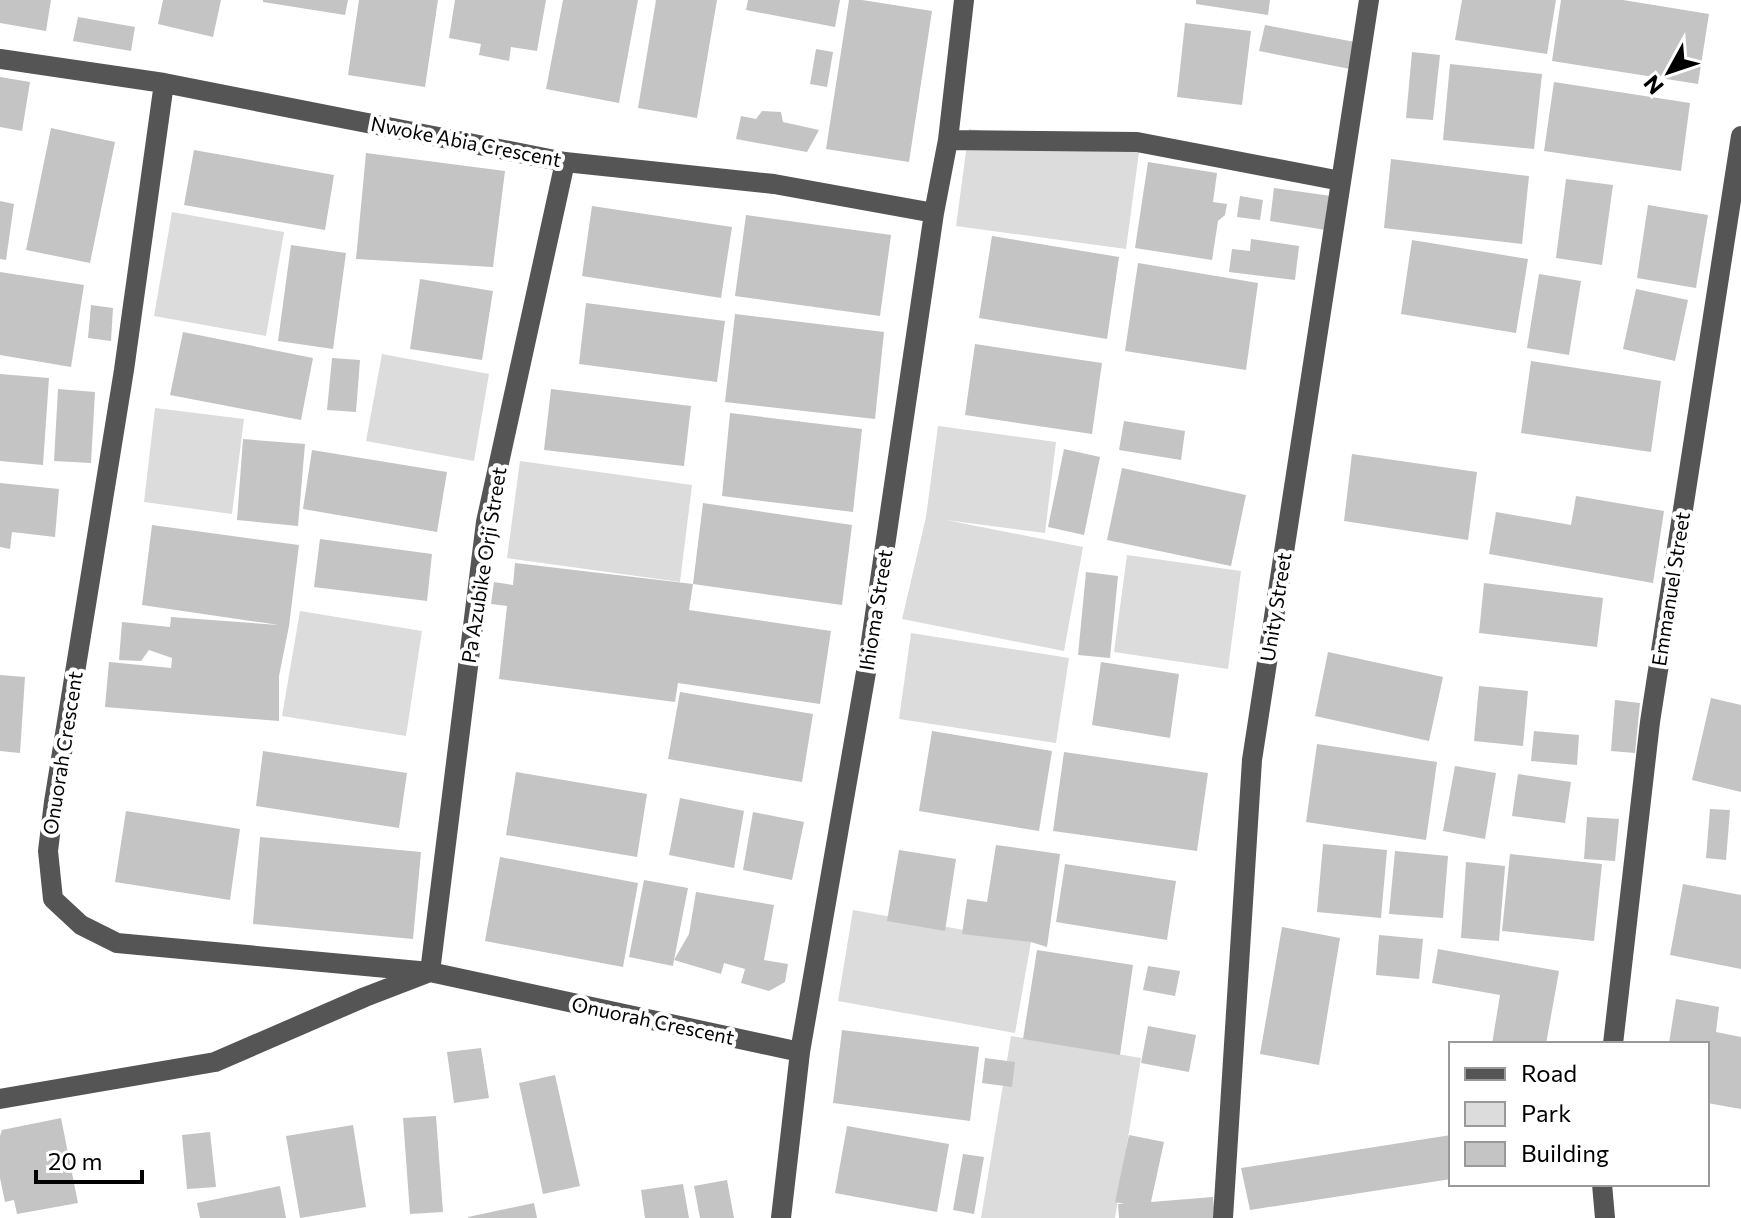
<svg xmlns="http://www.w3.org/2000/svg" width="1741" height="1218" font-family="Commissioner,sans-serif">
  <rect width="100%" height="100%" fill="#fff"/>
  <path fill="#dcdcdc" d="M969 129 1139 152 1126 249 956 226Z
    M172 212 284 232 266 336 154 316Z
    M382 354 489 374 474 461 366 441Z
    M155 408 244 419 232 514 144 502Z
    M938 426 1056 442 1045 533 946 520 1083 547 1064 651 902 619 926 517Z
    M520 461 692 485 680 582 507 558Z
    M1127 555 1241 571 1228 669 1114 652Z
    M300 611 422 631 406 736 282 716Z
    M911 633 1069 658 1056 743 899 719Z
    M853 910 1031 942 1015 1033 838 1001Z
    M1011 1036 1141 1058 1115 1218H981Z"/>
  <path fill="#c4c4c4" d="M0 0H51L46 31 0 23Z
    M163 0H221L213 37 158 24Z
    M263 0H348L345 15 263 2Z
    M359 0H438L425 87 348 75Z
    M455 0H546L537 51 511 47 509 61 479 55 481 44 449 38Z
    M563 0H638L619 103 546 89Z
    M656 0H717L697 118 638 108Z
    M748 0H840L835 27 746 10Z
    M849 0H862L932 11 909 162 826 149Z
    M1196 0H1270L1268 15 1196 4Z
    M1462 0H1556L1547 54 1455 40Z
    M1561 0H1623L1709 14 1698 84 1552 61Z
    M78 17 135 27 131 51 73 41Z
    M1185 23 1251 31 1242 105 1177 97Z
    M1265 25 1355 42 1350 69 1259 51Z
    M816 49 833 52 827 87 810 84Z
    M1412 52 1440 55 1433 120 1406 118Z
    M1450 64 1542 74 1534 149 1443 140Z
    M0 77 30 82 22 131 0 127Z
    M1554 82 1690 103 1681 171 1544 151Z
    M762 111 781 112 783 122 819 130 807 152 736 139 741 116 756 119Z
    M51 128 115 142 90 263 26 250Z
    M194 150 334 175 325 230 184 205Z
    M366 153 505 171 493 267 356 259Z
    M1391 159 1529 176 1522 244 1384 228Z
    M1148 162 1217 173 1213 202 1227 204 1225 215 1218 221 1212 260 1135 248Z
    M1566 179 1613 185 1602 265 1556 258Z
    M1274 188 1331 196 1326 230 1270 221Z
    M1240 196 1263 200 1260 220 1237 217Z
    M0 201 14 204 6 260 0 259Z
    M1648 205 1708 215 1696 288 1637 278Z
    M592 206 732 227 721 298 582 276Z
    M746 215 891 235 880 316 735 296Z
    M992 236 1119 257 1107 339 979 318Z
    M1251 239 1299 246 1295 280 1229 272 1232 249 1250 251Z
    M1412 240 1528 259 1516 333 1401 314Z
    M291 245 346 253 333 349 278 341Z
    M1138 263 1258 283 1246 370 1125 351Z
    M0 272 84 285 71 367 0 355Z
    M1539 274 1581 281 1569 355 1527 348Z
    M420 279 493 291 482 360 410 349Z
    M1636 289 1688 300 1675 361 1623 349Z
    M586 303 725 321 717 382 579 364Z
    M91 305 113 308 111 341 88 338Z
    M735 314 884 332 875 419 725 402Z
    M183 332 313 358 301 420 170 395Z
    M975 344 1102 363 1092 434 965 415Z
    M332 358 360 360 356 412 327 410Z
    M1531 361 1661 381 1651 452 1521 433Z
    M0 374 49 378 43 465 0 461Z
    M58 389 95 392 91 463 54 461Z
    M551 389 691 406 684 466 544 450Z
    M730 413 862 429 853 512 722 496Z
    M1124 421 1185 431 1181 460 1119 450Z
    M243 439 305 444 298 526 237 520Z
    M1064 449 1100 457 1084 535 1048 527Z
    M312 450 447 472 437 532 303 509Z
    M1352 454 1477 472 1468 540 1344 521Z
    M1122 468 1246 495 1231 566 1107 540Z
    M0 483 59 489 55 537 12 532 10 549 0 547Z
    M1576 496 1664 511 1653 583 1489 554 1496 512 1571 525Z
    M703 503 852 525 842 605 693 584Z
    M152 525 299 545 289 626 279 676V721L105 707 109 662 171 668 172 658 149 650 141 661 119 660 122 622 170 627 171 617 279 625 142 605Z
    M320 539 432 554 427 601 314 587Z
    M515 563 693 584 689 610 831 631 820 704 678 683 675 702 499 679 507 606 491 604 494 582 513 585Z
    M1086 572 1118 576 1110 658 1078 655Z
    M1484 583 1603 598 1597 647 1479 633Z
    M1328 652 1443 677 1429 741 1315 716Z
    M1101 662 1179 674 1170 738 1092 725Z
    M0 675 25 677 20 753 0 751Z
    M1479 686 1528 691 1523 746 1474 741Z
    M680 692 813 714 802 782 668 759Z
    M1711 698 1741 705V792L1692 780Z
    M1615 700 1640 703 1635 753 1611 751Z
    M932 731 1052 751 1039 831 919 811Z
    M1534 731 1579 735 1577 765 1531 761Z
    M1317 744 1437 762 1426 840 1306 822Z
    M263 751 407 773 399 828 256 806Z
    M1064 752 1208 773 1197 851 1053 831Z
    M1455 766 1496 773 1485 839 1443 831Z
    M516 772 647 794 637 857 506 835Z
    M1518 774 1571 782 1565 823 1512 816Z
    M680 798 744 811 734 868 669 855Z
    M1710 809 1730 810 1726 860 1706 858Z
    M126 811 240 829 230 900 115 882Z
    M753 812 804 822 792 880 743 870Z
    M1587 817 1619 819 1615 861 1584 859Z
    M260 837 421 852 413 939 253 924Z
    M1323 844 1387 850 1381 918 1317 912Z
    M996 845 1060 854 1047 947 1031 942 962 934 967 899 987 902Z
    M899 850 956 859 945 931 887 921Z
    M1395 851 1448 856 1443 918 1389 914Z
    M1510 854 1602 864 1594 941 1502 931Z
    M500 857 638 883 623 967 485 941Z
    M1466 862 1505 866 1499 941 1461 938Z
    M1065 864 1176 881 1167 940 1056 922Z
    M644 880 688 888 674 960 689 934 696 892 774 905 764 960 788 964 785 982 769 991 741 983 745 969 724 963 721 974 674 960 673 966 629 957Z
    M1683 884 1741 895V969L1670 955Z
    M1282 927 1340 938 1319 1065 1260 1054Z
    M1379 935 1423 939 1419 979 1376 975Z
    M1438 949 1559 971 1546 1044H1492L1500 995 1432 983Z
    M1037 950 1133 965 1120 1055 1023 1039Z
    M1148 966 1180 971 1175 996 1143 990Z
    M1676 999 1719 1007 1716 1032 1741 1037V1109L1707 1103V1044L1669 1043Z
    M1148 1026 1196 1035 1189 1072 1141 1063Z
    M842 1030 979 1047 970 1121 833 1103Z
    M481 1048 489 1098 454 1103 447 1052Z
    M985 1058 1015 1062 1012 1087 982 1083Z
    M555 1075 580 1186 543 1194 519 1083Z
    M436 1116 443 1212 410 1214 403 1118Z
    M61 1118 78 1203 17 1214 14 1200 5 1202 0 1178V1136L2 1130Z
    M353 1125 366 1207 300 1218 286 1136Z
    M847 1126 949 1144 937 1212 835 1193Z
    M210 1132 216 1187 187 1189 182 1135Z
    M1129 1135 1164 1142 1151 1202 1213 1197 1215 1218H1119L1118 1204H1124L1115 1202Z
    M1451 1135V1179L1250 1210 1241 1168Z
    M963 1154 984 1157 974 1214 953 1210Z
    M727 1180 734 1218H700L694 1186Z
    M683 1184 689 1218H645L641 1190Z
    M280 1186 286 1218H200L197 1203Z
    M534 1203 537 1218H468V1217Z"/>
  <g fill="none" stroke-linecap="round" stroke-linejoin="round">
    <path stroke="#555" stroke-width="20" d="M0 59 164 83 565 162 774 184 934 213
      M164 83 124 370 54 802 48 851 53 899 81 925 117 943 430 972 800 1052
      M948 140 1137 142 1341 181
      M1613 1044 1650 722 1741 136
      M0 1099 215 1062 365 997 430 972 486 522 565 162
      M1602 1184 1605 1218
      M781 1218 800 1052 869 655 934 213 948 140 964 0
      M1223 1218 1252 760 1369 0"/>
  </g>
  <g text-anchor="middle" stroke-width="8" stroke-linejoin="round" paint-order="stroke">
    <g font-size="20" fill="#000" stroke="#fff">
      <text transform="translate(466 142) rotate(11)" y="7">Nwoke Abia Crescent</text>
      <text transform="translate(484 565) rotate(-81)" y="7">Pa Azubike Orji Street</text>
      <text transform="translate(1671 589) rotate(-81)" y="7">Emmanuel Street</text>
      <text transform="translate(1276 607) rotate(-81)" y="7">Unity Street</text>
      <text transform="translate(876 610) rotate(-81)" y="7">Ihioma Street</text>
      <text transform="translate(63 753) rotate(-81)" y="7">Onuorah Crescent</text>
      <text transform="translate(653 1021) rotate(12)" y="7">Onuorah Crescent</text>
    </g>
  </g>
  <rect x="1449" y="1042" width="260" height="144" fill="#ffffff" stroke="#999999" stroke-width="2"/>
  <rect x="1465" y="1068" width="40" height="12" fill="#555555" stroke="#999999" stroke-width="2"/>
  <text x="1521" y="1082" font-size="24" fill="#000000">Road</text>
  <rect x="1465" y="1102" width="40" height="24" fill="#dcdcdc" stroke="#999999" stroke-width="2"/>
  <text x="1521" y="1122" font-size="24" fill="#000000">Park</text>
  <rect x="1465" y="1142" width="40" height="24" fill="#c4c4c4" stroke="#999999" stroke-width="2"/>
  <text x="1521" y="1162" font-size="24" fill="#000000">Building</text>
  <g transform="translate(1669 72) rotate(230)" stroke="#ffffff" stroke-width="6" paint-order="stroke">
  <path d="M0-6L14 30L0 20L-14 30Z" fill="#000000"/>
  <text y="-12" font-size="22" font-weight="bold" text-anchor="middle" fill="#000000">N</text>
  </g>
  <path d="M36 1170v12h106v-12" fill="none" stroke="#000000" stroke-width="4"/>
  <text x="48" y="1170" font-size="24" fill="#000000" stroke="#ffffff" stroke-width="6" paint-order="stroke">20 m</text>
</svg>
